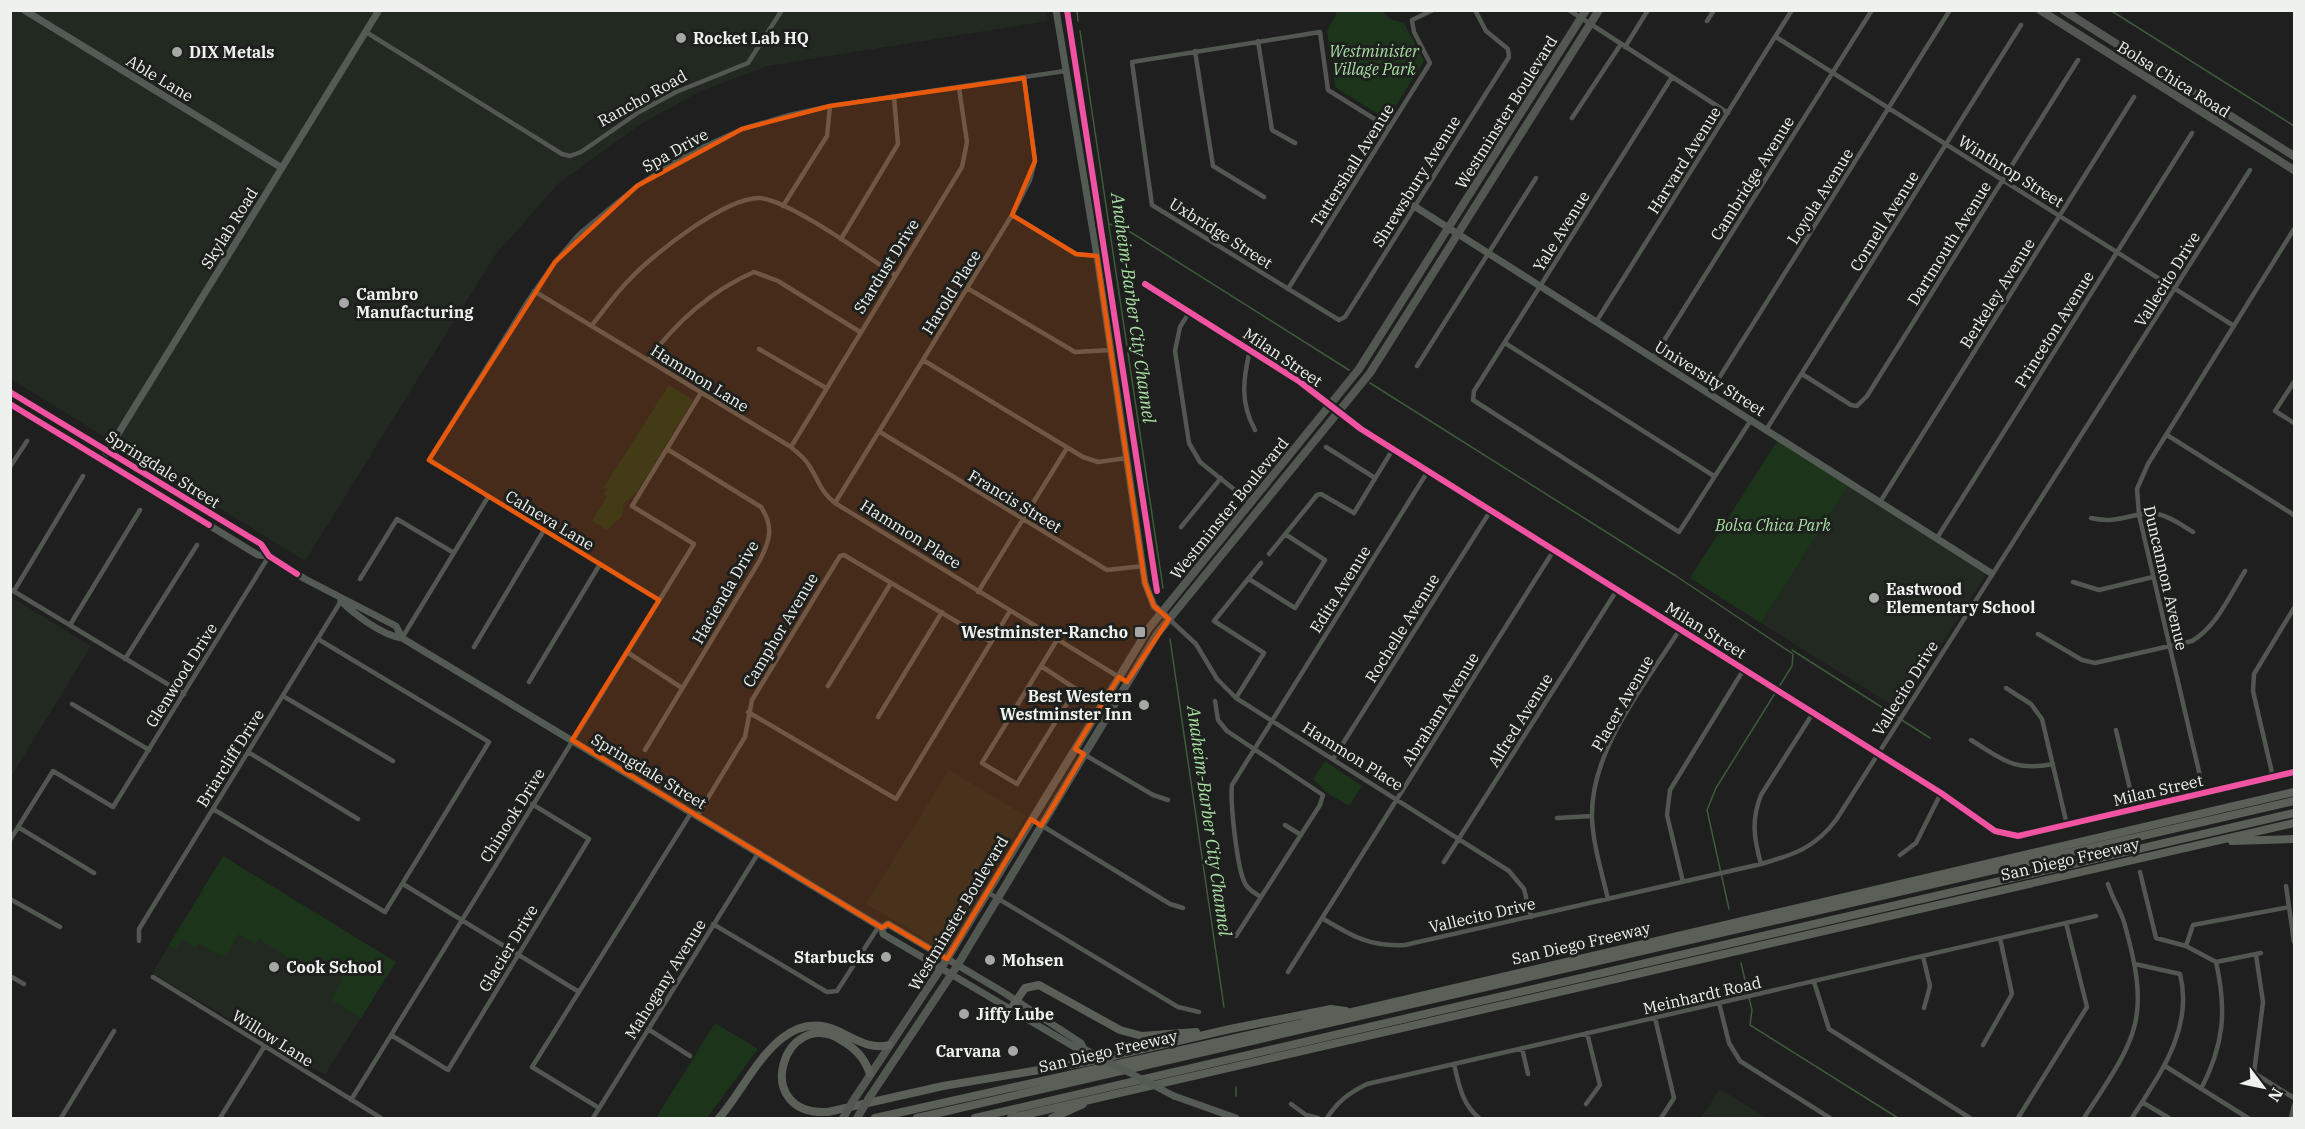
<svg xmlns="http://www.w3.org/2000/svg" width="2305" height="1129" font-family="'IBM Plex Serif',serif">
  <rect width="100%" height="100%" fill="#1e1f1e"/>
  <path fill="#222921" d="M1046 10 1048 21 768 66 701 91 641 124 559 183 495 255 305 561 11 379 10 11Z
    M1848 486 1987 573 1900 710 1761 623Z
    M11 597 91 646 11 777Z
    M949 770 1026 816 946 945 938 946 866 904Z
    M223 856 396 962 325 1075 152 973Z
    M1720 1089 1767 1118H1701Z"/>
  <path fill="#1b341a" d="M1338 10 1382 11 1390 19 1404 23 1424 61 1387 120 1335 87 1327 31Z
    M669 385 693 400 637 492 624 503 623 515 607 530 592 521 607 496 604 494 607 489 604 487Z
    M1777 441 1848 486 1761 623 1690 578Z
    M1325 761 1362 786 1349 806 1327 793 1313 779Z
    M223 856 396 962 361 1018 331 1000 342 982C338 968 327 962 316 957L308 970 259 939 256 944 239 934 227 953 222 956 199 944 196 948 182 940 176 949 169 945Z
    M715 1023 758 1049 707 1118H656Z"/>
  <g fill="none" stroke-linecap="round" stroke-linejoin="round">
    <path stroke="#3e5b3b" stroke-width="1.5" d="M1077 10 1078 21
      M2110 10 2294 126
      M1080 31 1163 588
      M1109 224 1124 228 1349 370
      M1370 383 1676 576 1793 654 1792 666 1716 788 1707 810 1729 909
      M1170 639 1224 1007
      M1792 650 1930 738
      M1741 963 1748 993
      M1749 998 1752 1010 1750 1025 1898 1118
      M1236 1087V1096"/>
    <path stroke="#535752" stroke-width="4.5" d="M1569 10 1728 113
      M1707 21 1714 10
      M366 32 562 154 570 156 581 152 639 112 676 92 748 63 782 10
      M1776 37 2234 326
      M1258 41 1272 130 1295 143
      M1625 47 1648 10
      M1195 51 1213 166 1264 197
      M1672 77 1474 391 1473 400 1679 532 1751 420
      M1572 118 1621 44
      M1389 128 1328 90 1320 32 1132 62 1152 205 1339 320 1345 317 1509 57 1508 49 1486 31 1475 10
      M783 206 827 136 830 106
      M1012 215 1076 254 1097 256
      M841 239 898 144 894 97
      M1145 284 1300 382 1361 429 1941 793 1995 831 2018 836 2294 772
      M967 288 1075 352 1111 350
      M1288 289 1430 63 1414 32 1412 20 1433 10
      M534 291 791 447C796 452 804 457 808 464 818 478 820 492 835 503L1127 682
      M1190 311 1180 327 1175 351 1189 443 1200 462 1251 503
      M1596 322 1792 10
      M592 325C604 310 616 293 630 279 653 254 726 197 760 198 789 200 869 258 895 275
      M1505 343 1714 476
      M759 349 826 388
      M1250 350C1243 379 1240 403 1255 430
      M1653 358 1872 10
      M648 360C675 323 712 290 754 272L778 281 860 332
      M923 360 1083 457 1098 462 1127 458
      M1417 366 1536 178
      M1802 374 1851 405 1857 406 1867 396 2078 60
      M2294 382 2275 411 2294 423
      M1709 394 1950 10
      M1766 430 2021 25
      M880 432 1107 570 1143 566
      M2167 435 2294 515
      M791 447 962 167 967 142 959 88
      M1326 447 1375 478
      M10 467 27 441
      M1880 502 2134 97
      M835 503 1012 215 1030 180 1035 161 1024 78
      M2091 518C2120 525 2135 510 2158 514 2171 517 2182 525 2193 532
      M1181 527 1221 478
      M1937 538 2192 133
      M1269 554 1317 495 1321 494 1354 513 1393 449
      M360 579 397 519 454 553
      M1249 579 1295 608 1325 560 1285 534
      M2073 582 2099 590 2153 577
      M10 589 184 694
      M14 591 83 476
      M978 592 1067 448
      M659 600 429 460 529 299 555 262 579 234 637 186 687 154 742 129 789 115 830 106 1065 71
      M1169 619 1196 644 1217 679 1236 698 1509 871 1524 889 1531 917
      M70 625 140 510
      M2038 634 2082 660 2095 663 2192 641C2217 626 2230 595 2245 571
      M402 638 488 497
      M474 647 544 530
      M627 652 682 688
      M125 659 197 545
      M1041 666 1076 689 1017 784 982 763Z
      M1041 666 1057 640
      M529 682 600 564
      M828 686 891 583
      M2006 688 2031 704 2042 719 2067 825
      M283 696 393 761
      M1236 698 1264 653 1214 621 1261 563
      M1215 701 1218 720 1227 731 1323 795 1320 805 1236 936
      M72 704 149 750
      M748 712 896 799 1010 611
      M878 717 942 612
      M2116 730 2135 810
      M1971 740C2002 759 2014 772 2053 764
      M1075 749 1153 795 1168 800
      M645 750 760 560C770 540 774 527 761 507L667 449
      M248 752 358 819
      M1333 759 1491 510
      M2273 777 2253 691 2254 674 2294 608
      M2204 793 2139 515 2137 489 2148 464 2294 229
      M213 809 385 912 489 742 318 639
      M697 816 745 737 752 700 840 556 844 555 991 642
      M1557 818 1592 816
      M1031 819 1170 904 1183 908
      M1285 825 1301 835
      M18 827 94 873
      M10 840 53 771 113 807 269 556
      M1900 855 1916 843 1941 793
      M1444 862 1617 590
      M1761 864C1754 839 1751 820 1761 795L1813 713
      M2140 872 2156 938 2186 946 2216 962 2261 953
      M1683 882 1667 815 1670 790 1744 669
      M403 884 579 992
      M2286 886 2294 942
      M987 892 1178 1007 1199 1012
      M1261 897C1256 894 1249 890 1246 885 1237 872 1230 801 1232 785L1428 471
      M10 899 60 927
      M1608 899C1602 873 1593 845 1592 818 1590 750 1645 685 1680 629
      M1322 918C1352 936 1369 947 1405 945L1761 864C1793 855 1815 848 1836 820L2250 170
      M713 924 827 992 837 991 879 926
      M139 941V929L341 601
      M2186 946 2193 925 2289 907
      M2256 955 2263 1002 2254 1073 2294 1098
      M1923 956 1930 986 1924 1008
      M1288 972 1554 550
      M10 976 24 984
      M153 977 381 1118
      M1814 982 1829 1029 1970 1118
      M1719 1003 1729 1043 1740 1061 1830 1118
      M1655 1018 1674 1098 1661 1118
      M648 1029 690 1056
      M391 1035 448 1070 589 839 532 804
      M1983 1045 2012 994 2000 938
      M1522 1048 1528 1074
      M1454 1064C1459 1085 1462 1104 1479 1118
      M2165 1066 2248 1118
      M2201 1089C2224 1045 2227 1010 2216 962
      M351 1100 694 544 632 506 701 393
      M2142 1102 2169 1118
      M1291 1104 1306 1115 1318 1118
      M1586 1104 1600 1085 1587 1033
      M599 1108 532 1067 691 813
      M61 1118 114 1031
      M220 1118 264 1047
      M593 1118 759 852
      M1327 1118C1338 1101 1349 1093 1367 1084L2096 916
      M2018 1118 2087 1007 2066 923
      M2084 1118C2137 1037 2152 1020 2124 922 2120 909 2112 898 2108 884
      M2132 1118C2159 1075 2194 1029 2180 974L2135 964
      M2291 1118 2294 1105"/>
    <path stroke="#545a54" stroke-width="7" d="M24 10 282 168
      M1056 10 1097 256 1145 583 1154 606 1169 619
      M1414 206 1991 573
      M10 392 261 544 269 556 305 579 396 626 402 638
      M10 404 258 555 269 556
      M102 460 379 10
      M341 601C354 614 383 636 402 638L882 928
      M882 928 888 924 1003 992 1081 1043 1084 1049
      M882 928 883 934 1076 1048 1084 1049
      M1174 1096 1236 1118"/>
    <path stroke="#535752" stroke-width="8" d="M2040 10 2294 170
      M2063 10 2294 156
      M869 1098 957 966 1157 634 1370 373 1599 10
      M853 1101 947 959 1149 628 1359 369 1586 10"/>
    <path stroke="#5a5f58" stroke-width="8" d="M2232 841 2294 839
      M1010 1010 1025 988 1039 985 1120 1030 1142 1036 1196 1032
      M870 1074C864 1057 856 1049 841 1040 784 1005 749 1116 828 1112L943 1086 1087 1062 1230 1029 1331 1009 1346 1011
      M719 1118C749 1085 779 1004 838 1031 855 1039 870 1050 889 1045
      M875 1118 1352 1012 2294 792
      M917 1118 2294 801
      M975 1118 2294 813
      M1011 1118 2294 823
      M1052 1118 1083 1104"/>
    <path stroke="#545a54" stroke-width="7" d="M1084 1049 1174 1096"/>
    <path stroke="#535752" stroke-width="8" d="M843 1118 853 1101
      M857 1118 869 1098"/>
    <defs>
      <path id="cycleway" d="M1067 10 1157 591
        M1145 284 1300 382 1361 429 1941 793 1995 831 2018 836 2294 772
        M10 392 261 544 269 556 297 574
        M10 404 209 525"/>
    </defs>
    <use href="#cycleway" stroke="#1d201d" stroke-width="10"/>
    <use href="#cycleway" stroke="#f153a3" stroke-width="6"/>
  </g>
  <path fill="#e8590c" fill-opacity="0.2" stroke="#e8590c" stroke-width="4.5" stroke-linejoin="round" d="M1024 78 1035 161 1012 215 1076 254 1097 256 1145 583 1154 606 1169 619 1127 682 1119 677 1075 749 1084 754 1054 805 1041 826 1031 819 947 959 888 924 882 928 572 740 659 600 429 460 555 262 637 186 742 129 830 106Z"/>
  <g fill="#a6a8a6" stroke="#1d201d" stroke-width="2">
    <circle cx="681" cy="38" r="6"/>
    <circle cx="177" cy="52" r="6"/>
    <circle cx="344" cy="303" r="6"/>
    <circle cx="1874" cy="598" r="6"/>
    <rect x="1134" y="626" width="12" height="12" rx="3"/>
    <circle cx="1144" cy="705" r="6"/>
    <circle cx="886" cy="957" r="6"/>
    <circle cx="990" cy="960" r="6"/>
    <circle cx="274" cy="967" r="6"/>
    <circle cx="964" cy="1014" r="6"/>
    <circle cx="1013" cy="1051" r="6"/>
  </g>
  <g text-anchor="middle" stroke-width="6" stroke-linejoin="round" paint-order="stroke">
    <g font-size="16" font-weight="bold" fill="#eff1ef" stroke="#1d201d" text-anchor="start">
      <text x="693" y="44">Rocket Lab HQ</text>
      <text x="189" y="58">DIX Metals</text>
      <text x="356" y="300">Cambro<tspan x="356" dy="18">Manufacturing</tspan></text>
      <text x="1886" y="595">Eastwood<tspan x="1886" dy="18">Elementary School</tspan></text>
      <text x="1128" y="638" text-anchor="end">Westminster-Rancho</text>
      <text x="1132" y="702" text-anchor="end">Best Western<tspan x="1132" dy="18">Westminster Inn</tspan></text>
      <text x="874" y="963" text-anchor="end">Starbucks</text>
      <text x="1002" y="966">Mohsen</text>
      <text x="286" y="973">Cook School</text>
      <text x="976" y="1020">Jiffy Lube</text>
      <text x="1001" y="1057" text-anchor="end">Carvana</text>
    </g>
    <g font-size="16" font-style="italic" fill="#aadfa5" stroke="#1d201d">
      <text x="1374" y="57">Westminister<tspan x="1374" dy="18">Village Park</tspan></text>
      <text x="1773" y="531">Bolsa Chica Park</text>
    </g>
    <g font-size="16" fill="#eff1ef" stroke="#1d201d">
      <text transform="translate(160 78) rotate(31)" y="6">Able Lane</text>
      <text transform="translate(2174 79) rotate(32)" y="6">Bolsa Chica Road</text>
      <text transform="translate(642 98) rotate(-29)" y="6">Rancho Road</text>
      <text transform="translate(1506 112) rotate(-58)" y="6">Westminster Boulevard</text>
      <text transform="translate(675 150) rotate(-29)" y="6">Spa Drive</text>
      <text transform="translate(1684 160) rotate(-58)" y="6">Harvard Avenue</text>
      <text transform="translate(1352 165) rotate(-58)" y="6">Tattershall Avenue</text>
      <text transform="translate(2011 171) rotate(32)" y="6">Winthrop Street</text>
      <text transform="translate(1752 178) rotate(-58)" y="6">Cambridge Avenue</text>
      <text transform="translate(1416 181) rotate(-58)" y="6">Shrewsbury Avenue</text>
      <text transform="translate(1820 196) rotate(-58)" y="6">Loyola Avenue</text>
      <text transform="translate(1884 221) rotate(-58)" y="6">Cornell Avenue</text>
      <text transform="translate(229 228) rotate(-58)" y="6">Skylab Road</text>
      <text transform="translate(1561 231) rotate(-58)" y="6">Yale Avenue</text>
      <text transform="translate(1221 233) rotate(32)" y="6">Uxbridge Street</text>
      <text transform="translate(1949 243) rotate(-58)" y="6">Dartmouth Avenue</text>
      <text transform="translate(886 266) rotate(-58)" y="6">Stardust Drive</text>
      <text transform="translate(2167 279) rotate(-58)" y="6">Vallecito Drive</text>
      <text transform="translate(951 292) rotate(-58)" y="6">Harold Place</text>
      <text transform="translate(1997 293) rotate(-58)" y="6">Berkeley Avenue</text>
      <text transform="translate(2054 329) rotate(-58)" y="6">Princeton Avenue</text>
      <text transform="translate(1283 357) rotate(34)" y="6">Milan Street</text>
      <text transform="translate(700 378) rotate(32)" y="6">Hammon Lane</text>
      <text transform="translate(1710 378) rotate(32)" y="6">University Street</text>
      <text transform="translate(163 469) rotate(32)" y="6">Springdale Street</text>
      <text transform="translate(1015 501) rotate(31)" y="6">Francis Street</text>
      <text transform="translate(1229 508) rotate(-51)" y="6">Westminster Boulevard</text>
      <text transform="translate(550 520) rotate(31)" y="6">Calneva Lane</text>
      <text transform="translate(911 534) rotate(32)" y="6">Hammon Place</text>
      <text transform="translate(2166 578) rotate(77)" y="6">Duncannon Avenue</text>
      <text transform="translate(1340 589) rotate(-58)" y="6">Edita Avenue</text>
      <text transform="translate(725 592) rotate(-60)" y="6">Hacienda Drive</text>
      <text transform="translate(1402 628) rotate(-58)" y="6">Rochelle Avenue</text>
      <text transform="translate(780 630) rotate(-59)" y="6">Camphor Avenue</text>
      <text transform="translate(1706 630) rotate(32)" y="6">Milan Street</text>
      <text transform="translate(181 675) rotate(-58)" y="6">Glenwood Drive</text>
      <text transform="translate(1905 688) rotate(-58)" y="6">Vallecito Drive</text>
      <text transform="translate(1622 703) rotate(-60)" y="6">Placer Avenue</text>
      <text transform="translate(1440 709) rotate(-58)" y="6">Abraham Avenue</text>
      <text transform="translate(1520 720) rotate(-58)" y="6">Alfred Avenue</text>
      <text transform="translate(1353 756) rotate(32)" y="6">Hammon Place</text>
      <text transform="translate(230 758) rotate(-58)" y="6">Briarcliff Drive</text>
      <text transform="translate(649 771) rotate(31)" y="6">Springdale Street</text>
      <text transform="translate(2158 790) rotate(-13)" y="6">Milan Street</text>
      <text transform="translate(512 815) rotate(-58)" y="6">Chinook Drive</text>
      <text transform="translate(2070 859) rotate(-13)" y="6">San Diego Freeway</text>
      <text transform="translate(958 913) rotate(-59)" y="6">Westminster Boulevard</text>
      <text transform="translate(1482 915) rotate(-13)" y="6">Vallecito Drive</text>
      <text transform="translate(1581 943) rotate(-13)" y="6">San Diego Freeway</text>
      <text transform="translate(508 948) rotate(-59)" y="6">Glacier Drive</text>
      <text transform="translate(665 979) rotate(-58)" y="6">Mahogany Avenue</text>
      <text transform="translate(1702 995) rotate(-13)" y="6">Meinhardt Road</text>
      <text transform="translate(273 1038) rotate(32)" y="6">Willow Lane</text>
      <text transform="translate(1108 1051) rotate(-13)" y="6">San Diego Freeway</text>
    </g>
    <g font-size="18" font-style="italic" fill="#a8dda3" stroke="#1d201d">
      <text transform="translate(1133 308) rotate(82)" y="6">Anaheim-Barber City Channel</text>
      <text transform="translate(1209 821) rotate(82)" y="6">Anaheim-Barber City Channel</text>
    </g>
  </g>
  <rect width="2305" height="1129" fill="none" stroke="#eff1ef" stroke-width="24"/>
  <g transform="translate(2263 1087) rotate(122)" stroke="#1d201d" stroke-width="4.5" paint-order="stroke">
  <path d="M0-4.5L10 22L0 15L-10 22Z" fill="#eff1ef"/>
  <text y="-9" font-size="16" font-weight="bold" text-anchor="middle" fill="#eff1ef">N</text>
  </g>
</svg>
